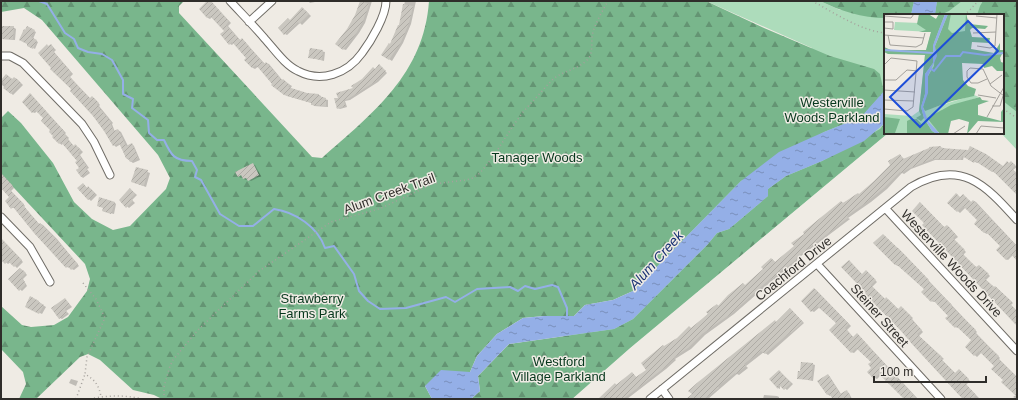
<svg xmlns="http://www.w3.org/2000/svg" width="1018" height="400" font-family="Arial,sans-serif">
  <defs>
    <pattern id="forest-firs" width="22" height="20" patternUnits="userSpaceOnUse"><rect width="22" height="20" fill="#79b68c"/><path d="M5 1l3.5 6h-7zM16 11l3.5 6h-7z" fill="#649473"/></pattern>
    <pattern id="water-ripples" width="26" height="14" patternUnits="userSpaceOnUse"><rect width="26" height="14" fill="#94afe7"/><path d="M2 4q2-2 4 0t4 0M15 11q2-2 4 0t4 0" fill="none" stroke="#798fbb"/></pattern>
    <pattern id="building-hatch" width="6" height="6" patternUnits="userSpaceOnUse"><rect width="6" height="6" fill="#cac7c0"/><path d="M-1 1l2-2M0 6l6-6M5 7l2-2" fill="none" stroke="#aeaba5"/></pattern>
  </defs>
  <rect width="100%" height="100%" fill="#efebe4"/>
  <path fill="#addcbb" d="M706 1H820L840 10 884 1H1017V150L1001 133H1003V15H885V133H888L630 348 572 399H471L633 291 812 48Z"/>
  <path fill="url(#forest-firs)" d="M1 1H184L179 6V13L312 157 322 158C373 113 424 74 429 1H706L764 28 830 56 874 69 880 74 884 93 861 117 824 132 741 181 633 291 613 300 585 305 574 316H544L523 318 497 334 477 356 470 372 425 386 432 399H162L154 395 133 390 100 360 88 354 80 357 36 399H19L26 384 23 372 1 349V306L22 325 31 327 54 325 68 317 87 291 90 279 85 264 1 174V118L8 111 21 123 53 163 74 202 92 219 113 230 130 226 166 189 170 178 158 155 42 20 24 8 1 12Z
    M820 1H914L911 15H885V18C862 18 841 11 820 1Z
    M937 1H962L949 11 940 15 935 13Z
    M983 1H1017V112L1003 101V15H977L980 6Z
    M885 123V133H888L630 348 572 399H471L480 391 478 376 509 344 614 329 633 319 708 244 717 233 729 229 768 196V189L786 176 822 161 880 129Z"/>
  <path fill="url(#water-ripples)" d="M914 1H937L935 15H911Z
    M885 90V123L864 141 822 161 786 176 768 189V196L729 229 717 233 708 244 633 319 614 329 509 344 478 376 480 391 471 399H432L425 386 441 370 470 372 477 356 497 334 523 318 544 316H574L585 305 613 300 633 291 741 181 779 152 824 132 861 117Z"/>
  <path fill="#0003" d="M208 1 211 2 231 23 228 26 241 41H244L265 64 266 63 269 64 283 81 292 86 290 89 307 94 319 95 321 96V98L328 100V107L314 106 312 103 287 96 273 84 259 66 255 69 253 68 246 60 247 58 234 43 232 45 230 44 225 31 212 17 210 19 208 18 200 9Z
    M308 1H320L310 3Z
    M361 1H372L365 23 359 33 346 50 343 49Z
    M405 1H416L411 24 403 43 392 61 383 55 390 45 399 27Z
    M305 10 311 16 302 25 300 23 287 35 285 34 291 21Z
    M1 27H13L16 29 15 40 1 39Z
    M28 28 36 32 33 39 38 42 35 49 28 45Z
    M51 45 56 50 54 52 73 74 70 77 90 99 94 98 100 105 99 106 113 123 112 124 115 132 118 130 121 132 128 146 132 144 134 146 140 160 133 163 126 158 121 144 116 147 114 145 105 130 73 89 49 47Z
    M310 49 325 52 324 61 309 57Z
    M381 67 387 73 378 82 350 100 345 101 347 107 340 109 338 108 339 99 354 89 375 70Z
    M7 75 13 80 15 78 17 79 23 85 13 95 1 84V81Z
    M30 95 66 133 65 134 69 138 68 139 74 147H78L83 152 80 155 89 168 87 169 90 173 83 178 81 176 79 161 63 143 62 145 59 143 44 118 37 111 35 113 32 112Z
    M940 147 1003 167 1014 164 1017 167 1013 170 1017 174 1016 175 1017 177V194L995 172V173L992 171 978 161 977 163 964 156 963 160H935L911 169 904 174 902 173 887 189 871 202 848 218 850 219 797 259 798 261 789 269 788 268 775 280 774 279 734 314 705 335 691 349 675 359 676 360 666 369 627 399H599L615 384 617 385 632 373 637 378 647 370 664 347 677 339 689 327 692 329 717 305 719 306 746 286 765 269 772 259 776 263 795 246 805 234 841 202 843 203 859 195 875 182 900 155 904 159Z
    M252 164 255 165 261 176 251 181 248 179 246 180 244 179 243 177 241 178 239 177Z
    M137 168 150 173 146 187 135 183Z
    M1 178H5L14 188 11 191 25 206 24 207 40 225 41 224 43 225 57 239 79 266 74 270 67 267 15 208H12L11 197 2 188 1 189Z
    M85 186 88 189 89 188 91 189 97 195 91 201 78 188Z
    M130 189 137 195 132 200 135 203 129 208 120 200Z
    M963 195 972 203 974 201 976 202 1017 246V259L1013 255 1008 260 1006 259 1001 246 988 233 987 234 985 233 976 224 979 220 966 207 960 213 949 203 960 198Z
    M114 202 116 204 114 214 103 211Z
    M922 205 945 228 947 226 949 227 958 237 954 240 966 252 963 255 977 268 981 267 990 276 986 280 995 288 996 287 998 289 1013 303 1011 305 1017 311V325Z
    M4 242 23 262 17 268 11 262 8 264 1 258V244Z
    M875 243 898 248 977 332 976 333 1000 358 999 359 1017 377V399L1013 397 1016 395 1004 380 995 366 982 352 977 357 966 347 972 340 959 327 958 328 955 327 949 316 935 301 934 302 931 301 925 289 899 265 898 266 896 265Z
    M23 270 27 275 23 279 27 286 22 291 9 279Z
    M868 273 877 282 872 287 886 300H889L899 310 903 309 913 318 912 319 923 332 919 336 944 359 942 360 956 374 961 372 970 381 966 385 980 399H965L868 293 862 275Z
    M815 289 851 326 847 330 854 338 859 336 918 399H906L881 375 877 379 875 378 872 362 858 349 854 353 851 352 837 323 820 307 814 312 812 311Z
    M30 297 46 307 42 314 26 306Z
    M65 299 72 307 66 311 69 314 62 319 60 318Z
    M792 311 804 323 768 355 764 352 746 366 748 368 739 375 737 374 708 399H691L776 322Z
    M812 364 815 365 813 381 798 378 801 372Z
    M779 371 793 384 787 390 780 384V389L778 388 770 379Z
    M828 375 830 377 841 394 847 392 849 393 852 399H834L831 395 830 396 827 394Z
    M71 379 78 381 76 386 69 383Z
    M764 395 777 396 779 397V399H763Z"/>
  <g fill="none" stroke-linecap="round" stroke-linejoin="round">
    <path stroke="#94afe7" stroke-width="2" d="M39 1 47 4 65 33 74 39 78 48 88 52 102 54 112 60 123 80V94L133 99 132 108 148 120 149 133 157 140H164C171 155 174 161 192 161L197 170 195 177 201 180 220 214 239 226H253L274 209C295 212 318 227 325 248L334 246 354 274 359 291 368 301 380 309 406 308 446 297 455 302 477 289 510 287 518 291 525 286 535 289 552 285 558 287 567 308V318"/>
  </g>
  <path fill="url(#building-hatch)" d="M207 1H211L229 21 226 25 240 40 242 38 264 64 266 62 282 80 283 79 290 85 288 87 307 93 319 94V96L326 98V106L311 105V103L284 95 271 85 272 84 256 65 252 68 244 60 246 58 232 42 229 45 220 34 224 31 210 16 207 18 199 9Z
    M360 1 369 4 363 21 357 32 343 50 335 44 347 29 355 15Z
    M403 4 413 6 409 23 401 42 389 60 381 55 389 43 390 44 398 25H399Z
    M302 7 309 14 299 24 298 22 284 35 278 28 288 18 290 20Z
    M1 26H14L13 39H1Z
    M27 26 35 30 31 37 37 40 33 49 27 46V44L19 40 24 29 25 30Z
    M47 44 48 46 51 44 54 48 52 50 71 72 68 75 90 98 92 96 99 103 97 105 111 122 110 123 114 131 118 129 126 146 132 143 138 158 130 162 128 158H126L119 143 113 146 104 131 93 116 70 91 71 89 50 69 51 68 38 53Z
    M310 48 323 50 322 60 308 58Z
    M379 64 386 71 376 81 348 99 344 100 345 106 337 109 334 98H338L336 93 353 88 351 86 362 79 373 67 375 69Z
    M6 74 12 79 14 77 21 83 11 94 3 88 6 85 1 80Z
    M30 93 64 131 63 132 67 137H66L74 146 75 144 81 150 78 153 87 167 86 168 88 172 81 177 76 170 79 168 75 162 77 161 61 142 59 144 52 137 53 136 49 132 50 130 41 121 43 118 35 110 32 113 22 102Z
    M941 146V148L968 150 970 146 986 154 1003 166 1007 161 1009 163 1011 161 1015 165 1012 169 1016 172 1014 174 1017 177V195L993 171 992 172 975 161 974 163 962 156 961 160 932 159 908 169 901 173 900 172 884 188 868 201 847 216 848 218 796 258 797 259 786 268 785 267 772 279 771 278 732 313 702 334 688 348 674 357V358L664 368 623 399H598L615 383 616 385 632 372 636 377 646 370 641 363 663 345 664 346 677 338 689 326 691 328 708 314 706 312 717 304 718 306 728 295 743 283 745 285 763 269 761 267 771 258 775 262 794 246 791 243 804 234 803 232 841 201 843 203 858 193 859 194 874 181 890 165 888 161 900 154 903 159 929 148V147Z
    M253 163 259 175 248 181 246 178 243 179 241 175 238 177 235 172Z
    M136 167 148 170 144 186 131 182Z
    M1 173 13 186 9 189 24 204 23 205 39 224 40 223 54 237 78 264 71 270 68 266 66 268 34 233 13 207 11 209 5 201 9 197 1 188Z
    M83 183 87 188 88 186 95 194 88 200 77 188Z
    M130 188 135 194 131 198 133 201 126 208 119 200Z
    M956 193 960 197 963 194 971 202 973 200 1017 246V261L1011 254 1006 260 996 250 1000 246 986 232 984 233 974 224 977 220 963 206 957 212 947 203Z
    M99 197 115 202 111 214 102 211 103 208 97 206Z
    M920 202 944 227 947 225 956 235 953 238 965 250 962 253 976 267 979 265 989 274 984 278 994 287 995 286 1012 302 1010 304 1017 311V326L922 225 924 223 912 211Z
    M883 234 905 255 929 280 928 281 952 305 951 306 976 330 974 332 983 341 999 356 997 358 1017 377V397L1001 382 1003 380 991 369 994 366 979 351 974 356 965 347 971 340 956 326 955 328 945 318 948 316 933 300 931 302 921 292 924 289 896 264 895 265 873 243Z
    M1 238 22 260 14 267 8 261 5 264 1 260Z
    M849 260 862 274 866 270 876 280 871 285 885 299 886 297 898 309 901 306 911 316 910 318 922 330 917 334 942 357 941 359 955 373 959 369 969 379 965 383 976 395 972 399H963L958 394 912 344 901 331 865 294 866 293 841 267Z
    M20 268 26 273 21 278 25 282V285L19 291 8 279Z
    M814 288 849 324 845 328 853 337 857 333 917 399H904L879 374 874 379 867 372 871 368 868 364 871 362 856 348 851 353 829 330 836 323 817 306 811 312 801 301Z
    M30 296 39 301V302L44 305 39 314 25 307Z
    M65 298 70 305 65 309 67 313 59 319 51 308Z
    M790 308 803 322 791 333 790 332 765 354 761 351 744 364 746 366 736 374 735 373 718 386 719 388 704 399H686L692 394 688 391 697 383 775 320 776 322Z
    M801 362 813 363 811 380 797 379 798 371H800Z
    M779 370 791 383 784 390 778 384V389L769 379Z
    M828 374 840 394 847 390 851 399H831L832 398 829 393 827 395 817 381Z"/>
  <g fill="none" stroke-linecap="round" stroke-linejoin="round">
    <defs>
      <path id="minor" d="M230 1C242 14 254 26 265 39 275 50 285 65 298 71 321 83 347 74 362 53 371 41 386 16 386 1
        M249 22 272 1
        M1 56H10L23 63 82 124 94 142 110 175
        M886 209 1017 351
        M1 217 30 247 50 282
        M817 264 941 399
        M662 389 669 399
        M650 399 911 187C960 158 985 184 1017 220"/>
    </defs>
    <use href="#minor" stroke="#6f6c66" stroke-width="9"/>
    <path stroke="#a5a19c" stroke-width="1.5" stroke-dasharray="1 3" stroke-linecap="butt" d="M812 1C835 13 859 30 885 33
      M964 15 970 10 978 1
      M1003 109 1017 118
      M83 283 96 299 105 318 87 357 85 374C95 380 99 385 101 397
      M76 399 85 374
      M90 399C108 395 125 395 143 399
      M164 399V387L170 366 173 360 197 331 259 271 331 222 379 209 433 184 466 180 473 178 480 173 493 157 513 126 523 112 553 79C563 71 576 70 586 61 595 53 590 42 593 32 596 22 603 10 608 1"/>
    <use href="#minor" stroke="#fff" stroke-width="7"/>
  </g>
  <g text-anchor="middle" stroke-width="3" stroke-linejoin="round" paint-order="stroke">
    <g font-size="13" fill="#06371c" stroke="#efebe4">
      <text x="832" y="107">Westerville<tspan x="832" dy="15">Woods Parkland</tspan></text>
      <text x="537" y="162">Tanager Woods</text>
      <text x="312" y="303">Strawberry<tspan x="312" dy="15">Farms Park</tspan></text>
      <text x="559" y="366">Westford<tspan x="559" dy="15">Village Parkland</tspan></text>
    </g>
    <g font-size="13" fill="#2f2d2a" stroke="#efebe4">
      <text transform="translate(389 193) rotate(-20)" y="5">Alum Creek Trail</text>
      <text transform="translate(952 263) rotate(47)" y="5">Westerville Woods Drive</text>
      <text transform="translate(793 268) rotate(-39)" y="5">Coachford Drive</text>
      <text transform="translate(880 315) rotate(48)" y="5">Steiner Street</text>
    </g>
    <g font-size="14" font-style="italic" fill="#193274" stroke="#efebe4">
      <text transform="translate(656 260) rotate(-48)" y="5">Alum Creek</text>
    </g>
  </g>
  <g transform="translate(884 14)">
    <rect width="120" height="120" fill="#efebe4"/>
    <path d="M35 0H44L52 5 55 0H61L48 43 62 0H83L82 22 44 62 48 94 90 81 95 83 58 96 54 120H0V100L28 102 35 97 41 41 47 18 10 16 11 8 35 9Z" fill="#addcbb"/>
    <path d="M35 0H44L52 5 55 0H61L50 29 49 49 41 60V80L37 93 40 104 37 107 32 104 37 101 35 97 41 41 4 40 0 38V33L7 36H42L47 18H35L42 16 33 10ZM64 0H67L64 15 68 19 81 17 82 0 85 10 104 12 101 15 88 14 86 16 88 23 106 24 105 29 88 28 87 35 110 39 116 29V36H120L116 44 117 48 120 49V57H113L108 52 100 54 99 50 78 49 79 66 84 72 92 75 90 82 68 87 41 97 39 93 43 79 44 62 50 52 51 32ZM96 83 98 86 105 87 94 91V101L117 107V98L120 94V108L94 107 83 120 85 108 75 105 67 107 64 120H56L43 104 67 91ZM0 103 16 105 11 119 0 120ZM27 105H33L39 112 41 106 48 117 53 120H23V107Z" fill="#79b68c"/>
    <path d="M61 0H64L51 32 53 42 44 62V79L39 93 44 107 56 120H53L48 117 40 104 37 93 41 80V60L49 49V31Z" fill="#94afe7"/>
    <path fill="none" stroke="#94afe7" stroke-width="2" d="M0 36 49 39M47 55 50 57 62 42H76L79 38 101 41 120 39"/>
    <path fill="none" stroke="#a29f9a" stroke-width="1" d="M0 2 27 4 30 0M92 2 113 4M0 8H9V15L0 14M89 19 112 18M0 21 40 24M4 21 6 31 32 33 38 30 41 19M93 32 106 34 111 32 113 0M0 51 7 44 33 47M103 65 94 69H87L83 63V57L86 54 99 55 107 72 120 82M0 66H12L23 56 34 57M106 70 118 61M0 76 31 78M94 81 112 84M0 86 30 87M108 92H116L119 82M0 95 23 97 29 93 33 47M103 103 120 73M69 120 81 112M92 120 97 112 120 114"/>
    <path fill="#1d4ed8" fill-opacity="0.15" stroke="#1d4ed8" stroke-width="2" d="M84 7 114 37 36 113 6 83Z"/>
    <rect width="120" height="120" fill="none" stroke="#2f2d2a" stroke-width="2"/>
  </g>
  <rect width="1018" height="400" fill="none" stroke="#2f2d2a" stroke-width="4"/>
  <path d="M874 376v6h112v-6" fill="none" stroke="#2f2d2a" stroke-width="2"/>
  <text x="880" y="376" font-size="12" fill="#2f2d2a" stroke="#efebe4" stroke-width="3" paint-order="stroke">100 m</text>
</svg>
